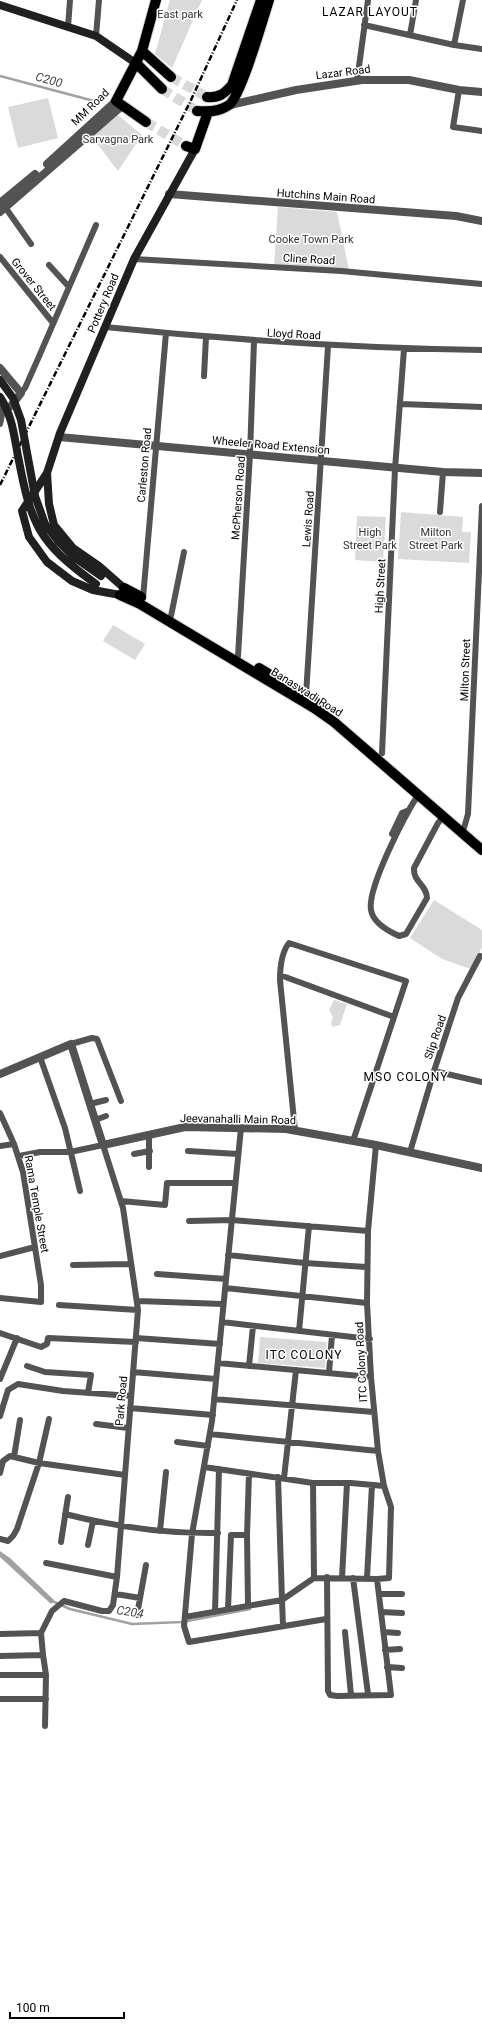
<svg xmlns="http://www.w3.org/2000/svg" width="482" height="2028" font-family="Roboto,sans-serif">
  <rect width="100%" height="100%" fill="#fff"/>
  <path fill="#dadada" d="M170 0H202L172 68 155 54Z
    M48 98 58 138 18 148 8 107Z
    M118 115 142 135 118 171 92 137Z
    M278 207 337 212 349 270 274 266Z
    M401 512 463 517 462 532H471L469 563 398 559Z
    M357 516 386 517 383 562 355 560Z
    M113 625 145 644 135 660 103 641Z
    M434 900 482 930V947L471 969 442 959 410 938Z
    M334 1000 347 1004 340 1025 333 1027 331 1024 333 1017 329 1010Z
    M260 1337 327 1342 325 1368 258 1363Z"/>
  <path fill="#a1a1a1" d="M0 1551 10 1558 54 1600 51 1604 0 1557Z"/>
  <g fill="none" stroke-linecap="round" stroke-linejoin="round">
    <path stroke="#a1a1a1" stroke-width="2.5" d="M0 76 94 101
      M50 1600 70 1609 132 1624 182 1622 250 1609"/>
    <path stroke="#d9d9d9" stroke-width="10" stroke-dasharray="10 5" stroke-linecap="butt" d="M171 77 207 97
      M162 89 197 111
      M146 122 186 146"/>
    <defs>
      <path id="primary" d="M142 51 171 77
        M137 64 162 89
        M207 97C219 98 224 94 232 85L261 0
        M197 111C208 112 219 112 229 105 241 96 263 19 269 0
        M146 122 116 101 142 51 156 0
        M186 146 195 149 208 112
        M124 588 141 597
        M120 595 140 604 314 708 334 722 482 850
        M259 668 322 706"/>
    </defs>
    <use href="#primary" stroke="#dbdbdb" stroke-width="12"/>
    <path stroke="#535353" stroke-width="6" d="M364 25 454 45 482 49
      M68 27 70 0
      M410 35 416 0
      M96 36 99 0
      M454 45 463 0
      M357 81 368 0
      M459 90 453 127 482 131
      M5 207 31 244
      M0 257 53 323
      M134 259 341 271 482 284
      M49 265 69 287
      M105 327C231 340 356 348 482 350
      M204 376 206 337
      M21 393 25 388 37 361 96 225
      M401 404 482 407
      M0 424 3 410
      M440 512 443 472
      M143 598 166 333
      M171 616 184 552
      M238 656 250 454 254 341
      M306 695 328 346
      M382 753 395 469 404 349
      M418 795C405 815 367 888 371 910 373 923 388 931 399 936L406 934 427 898C427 885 413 882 414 868L438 823 443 817
      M460 832 464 828 468 814 482 506
      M392 834 402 813 409 810
      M280 975 394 1017
      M71 1044 92 1038 97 1039 121 1101
      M40 1057 65 1128 80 1191
      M434 1071 482 1082
      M90 1104 106 1100
      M0 1113 14 1144 23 1172 41 1285V1302L0 1298
      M95 1120 106 1116
      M241 1128 212 1421 192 1534 184 1626 189 1642 326 1619
      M295 1130 280 980C280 967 281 953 289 943L406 981 353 1141
      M0 1146 14 1144
      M188 1151 238 1154
      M410 1152 434 1071 458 998 480 956
      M134 1154 150 1151
      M149 1167V1134
      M121 1201 165 1205 167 1183H235
      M189 1221 232 1220 368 1231
      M228 1255 305 1263 366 1267
      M0 1256 35 1247
      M73 1265 130 1264
      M157 1274 226 1279
      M225 1288 367 1303
      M138 1301 223 1304
      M59 1305 138 1310
      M222 1322 370 1339
      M299 1331 309 1226
      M0 1333 41 1347 47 1344 48 1338 136 1342
      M136 1338 220 1344
      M218 1363 371 1377
      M27 1366 45 1372 91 1375 88 1393
      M249 1366 253 1326
      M133 1372 216 1379
      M329 1373 332 1335
      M0 1379 17 1338
      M214 1399 374 1412
      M130 1408 213 1415
      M0 1416 8 1390 18 1384 63 1391 131 1396
      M96 1424 128 1428
      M210 1434 378 1451
      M177 1442 208 1446
      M14 1457 20 1420
      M204 1467 313 1483H351L384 1486
      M0 1473 3 1461 10 1456 39 1463 125 1475
      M284 1478 296 1370
      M313 1483 314 1578
      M65 1514C116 1527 166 1534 218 1533
      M160 1531 166 1472
      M0 1539 8 1541 13 1536 17 1529 39 1463 49 1419
      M61 1542 68 1497
      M88 1545 93 1521
      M46 1563 117 1577
      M327 1577 328 1691 330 1695 337 1696 391 1695 377 1579
      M342 1578 347 1483
      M353 1578 368 1694
      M367 1578 372 1485
      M116 1594 140 1598
      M379 1594H402
      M248 1605 247 1535 249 1474
      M228 1609 231 1535H247
      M215 1612 219 1469
      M381 1612 402 1613
      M137 1615 146 1565
      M185 1617 282 1600 278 1477
      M283 1626 282 1600 314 1578 377 1579 389 1578 391 1507 384 1486 378 1451 371 1377 367 1303 368 1231 376 1145
      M345 1632 351 1695
      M384 1632 398 1633
      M0 1634 41 1633 52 1611 64 1601 102 1611H109L113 1605 117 1577 138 1310 123 1208 103 1145 70 1152H40L19 1156
      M385 1650 400 1649
      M43 1655 46 1675 45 1726
      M0 1656 43 1655 41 1633
      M387 1667 402 1668
      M0 1675H46
      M0 1699H46"/>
    <path stroke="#535353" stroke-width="8" d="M230 105 296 90 362 80H409L459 90 482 92
      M47 164 116 101
      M169 194 456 216 482 221
      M0 203 35 174
      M0 212 122 106
      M0 368 21 393 11 406 3 410 0 406
      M59 437 443 472 482 473
      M0 1074 71 1044 103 1145 185 1127 286 1129 376 1145 482 1168"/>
    <path stroke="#202020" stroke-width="8" d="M0 5 96 36 137 64
      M47 473 49 504 54 525 73 548 99 566 124 588
      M120 595 93 590 72 581 47 562 29 537 22 511 47 473 60 433 134 259 195 149"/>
    <use href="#primary" stroke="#000" stroke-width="10"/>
    <path stroke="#000" stroke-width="2.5" stroke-dasharray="6 2 1 2" stroke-linecap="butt" d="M0 485 191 100 237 0"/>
    <path stroke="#202020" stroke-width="8" d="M0 380 13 398 21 420 35 496 45 524 59 542 74 557 101 576
      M0 397C12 415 14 435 18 456 31 525 38 542 96 584"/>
  </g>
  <g text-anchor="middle" stroke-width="3" stroke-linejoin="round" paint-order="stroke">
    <g font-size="11" fill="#313131" stroke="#fff">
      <text x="180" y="18">East park</text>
      <text x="118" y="143">Sarvagna Park</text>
      <text x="311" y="243">Cooke Town Park</text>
      <text x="370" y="536">High<tspan x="370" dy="13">Street Park</tspan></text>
      <text x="436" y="536">Milton<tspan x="436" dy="13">Street Park</tspan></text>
    </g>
    <g font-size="11" fill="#000" stroke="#fff">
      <text transform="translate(343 72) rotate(-7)" y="4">Lazar Road</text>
      <text transform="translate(90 107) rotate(-44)" y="4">MM Road</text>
      <text transform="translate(326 196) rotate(4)" y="4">Hutchins Main Road</text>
      <text transform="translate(309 259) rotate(3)" y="4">Cline Road</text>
      <text transform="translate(34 284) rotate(51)" y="4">Grover Street</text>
      <text transform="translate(103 303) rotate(-67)" y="4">Pottery Road</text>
      <text transform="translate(294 334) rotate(3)" y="4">Lloyd Road</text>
      <text transform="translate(271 445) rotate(5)" y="4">Wheeler Road Extension</text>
      <text transform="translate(144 465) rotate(-85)" y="4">Carleston Road</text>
      <text transform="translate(238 498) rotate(-86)" y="4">McPherson Road</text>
      <text transform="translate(308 519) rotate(-86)" y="4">Lewis Road</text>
      <text transform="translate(380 586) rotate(-87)" y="4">High Street</text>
      <text transform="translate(465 670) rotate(-88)" y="4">Milton Street</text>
      <text transform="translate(307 692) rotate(32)" y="4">Banaswadi Road</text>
      <text transform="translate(435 1037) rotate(-71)" y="4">Slip Road</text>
      <text transform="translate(238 1119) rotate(1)" y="4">Jeevanahalli Main Road</text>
      <text transform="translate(37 1204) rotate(80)" y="4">Rama Temple Street</text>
      <text transform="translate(361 1362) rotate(-93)" y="4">ITC Colony Road</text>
      <text transform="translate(121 1401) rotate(-85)" y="4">Park Road</text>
    </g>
    <g font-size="12" letter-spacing="1" fill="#000" stroke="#fff">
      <text x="370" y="16">LAZAR LAYOUT</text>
      <text x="406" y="1081">MSO COLONY</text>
      <text x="304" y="1359">ITC COLONY</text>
    </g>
    <g font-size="12" font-style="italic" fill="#424242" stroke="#fff">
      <text transform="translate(49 80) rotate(15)" y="4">C200</text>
      <text transform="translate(130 1612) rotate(8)" y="4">C204</text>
    </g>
  </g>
  <path d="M10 2012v6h114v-6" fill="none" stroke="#000000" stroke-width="2"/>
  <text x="16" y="2012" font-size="12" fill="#000000" stroke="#ffffff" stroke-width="3" paint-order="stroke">100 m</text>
</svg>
